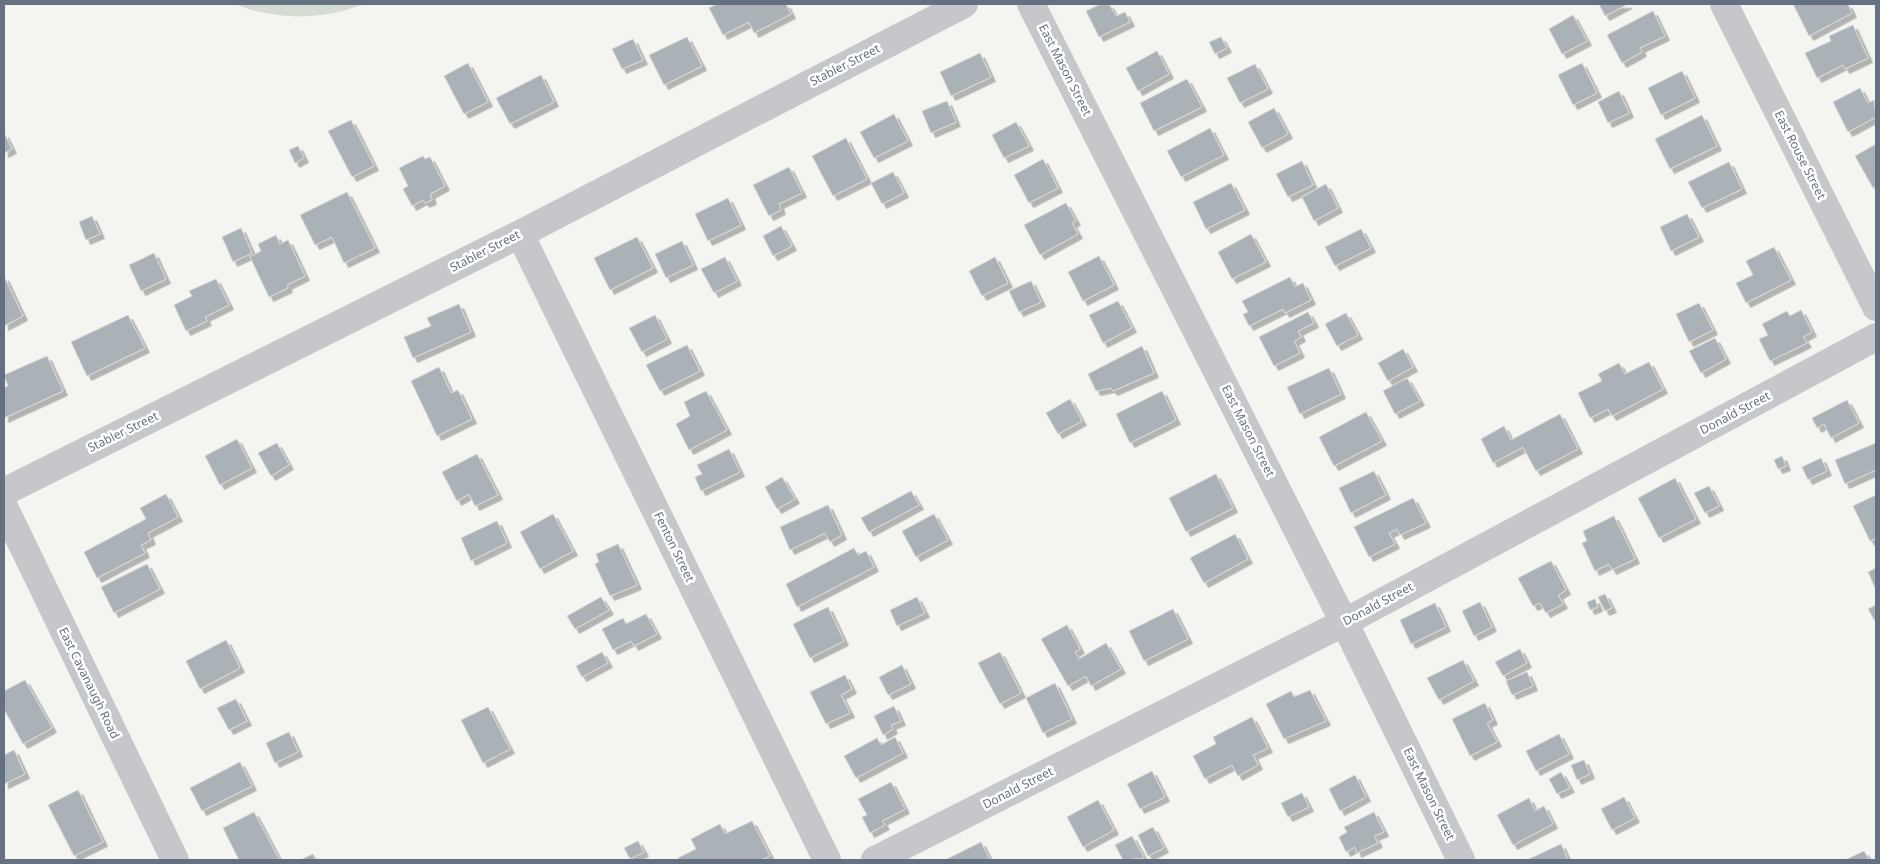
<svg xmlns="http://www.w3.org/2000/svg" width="1880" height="864" font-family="'Noto Sans',sans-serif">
  <defs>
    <filter id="shadow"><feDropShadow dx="4.5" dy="4.5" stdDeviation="0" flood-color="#0004"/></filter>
  </defs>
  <rect width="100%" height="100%" fill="#f4f5f1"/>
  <path fill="#d5dcd2" d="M235 4H364C324 20 275 21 235 4Z"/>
  <path fill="#aab1b7" stroke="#d6d6d4" filter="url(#shadow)" d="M717 4H786L791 14 754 33 749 22 723 35 709 8Z
    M1101 4H1109L1116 16 1125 12 1130 22 1099 37 1086 11Z
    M1599 4H1628L1605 16Z
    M1793 4H1848L1852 13 1809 36Z
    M1653 11 1665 36 1640 48 1642 52 1622 63 1607 35Z
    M1573 15 1587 41 1562 54 1549 29Z
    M1853 25 1868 58 1845 69 1843 65 1817 78 1805 53 1831 41 1829 36Z
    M687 37 702 66 664 85 649 55Z
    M1221 37 1227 48 1215 54 1209 42Z
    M633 39 643 60 622 69 612 49Z
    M1157 51 1169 74 1138 91 1126 68Z
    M980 53 991 77 951 96 940 72Z
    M468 63 488 102 464 114 444 76Z
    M1582 63 1597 93 1573 105 1558 75Z
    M1255 64 1268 89 1240 103 1227 78Z
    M1682 71 1695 98 1661 115 1648 88Z
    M541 75 554 102 510 124 496 98Z
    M1187 79 1202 107 1154 131 1140 103Z
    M1860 88 1868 103 1874 100 1876 117 1848 132 1833 102Z
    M1619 91 1629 113 1608 123 1598 102Z
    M947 101 956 122 931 133 922 111Z
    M1274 108 1288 134 1262 148 1248 122Z
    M894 114 908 141 874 158 860 132Z
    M1702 115 1717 146 1670 169 1655 139Z
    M351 120 374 166 352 177 328 131Z
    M1016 122 1029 146 1004 158 992 135Z
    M1210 128 1224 155 1181 177 1167 151Z
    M4 133 12 149 4 153Z
    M846 138 867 179 833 196 812 156Z
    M1876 144V186L1873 188 1855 156Z
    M298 146 304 158 295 163 289 150Z
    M423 156 425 159 430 157 445 186 430 194 432 200 425 203 423 200 412 206 403 189 408 186 399 168Z
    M1043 159 1058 188 1029 203 1014 175Z
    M1302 161 1313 185 1288 197 1276 174Z
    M1729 162 1742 189 1702 208 1688 182Z
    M789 167 802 193 779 204 781 210 769 216 753 185Z
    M893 172 904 193 882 204 871 183Z
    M1231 183 1245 210 1206 229 1193 202Z
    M1326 184 1338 208 1314 221 1302 197Z
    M347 192 375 248 344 263 332 237 315 245 300 215Z
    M728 198 741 225 708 241 695 214Z
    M1066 203 1076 221 1072 223 1078 234 1040 255 1024 225Z
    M1687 214 1699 237 1671 251 1660 227Z
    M92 216 100 234 86 240 79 222Z
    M781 226 792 246 773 256 763 236Z
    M241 228 252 253 233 262 222 237Z
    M1361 229 1371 248 1335 266 1325 247Z
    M1251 234 1266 262 1232 279 1218 252Z
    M276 235 280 244 288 240 305 276 287 285 288 288 269 297 250 257 261 251 258 244Z
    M637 237 653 268 610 290 594 258Z
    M682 241 693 265 666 278 655 254Z
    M1774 247 1791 280 1746 303 1736 283 1753 275 1746 261Z
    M154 253 166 279 141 291 129 265Z
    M1099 256 1114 285 1083 301 1068 272Z
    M725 257 737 281 714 293 701 269Z
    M995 257 1008 283 982 296 969 271Z
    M4 276 23 316 4 326Z
    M1290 277 1295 287 1303 283 1311 300 1285 313 1283 309 1249 326 1243 314 1248 312 1242 301Z
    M216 279 229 305 205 317 207 321 186 331 174 305 192 296 189 291Z
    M1031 281 1041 302 1019 312 1009 291Z
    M1118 301 1132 328 1103 343 1089 315Z
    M1699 303 1713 330 1689 342 1676 314Z
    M459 304 471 332 413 358 404 337 431 326 427 318Z
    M1801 310 1812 332 1803 337 1807 343 1770 361 1759 339 1768 335 1762 324 1787 311 1790 316Z
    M1308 312 1314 323 1298 331 1301 337 1294 341 1300 353 1274 366 1259 337Z
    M1346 313 1358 335 1337 346 1325 324Z
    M128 315 145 348 87 376 71 342Z
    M655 315 667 339 642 352 629 328Z
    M1715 338 1726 359 1701 373 1689 351Z
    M687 345 700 371 660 391 646 365Z
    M1142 346 1154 373 1113 391 1111 388 1096 391 1088 374Z
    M1403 349 1413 367 1388 381 1378 363Z
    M47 356 63 391 4 418V388L8 386 4 375Z
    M1649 362 1663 389 1612 416 1608 409 1590 418 1578 393 1602 381 1598 374 1619 363 1625 374Z
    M439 367 451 393 458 390 472 419 437 436 411 381Z
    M1329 368 1341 394 1300 414 1287 387Z
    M1407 378 1420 401 1395 414 1383 391Z
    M706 391 727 430 689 450 676 424 690 416 684 402Z
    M1162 391 1176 420 1130 443 1116 414Z
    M1070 399 1082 421 1058 434 1046 413Z
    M1847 400 1859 423 1831 438 1824 424 1817 428 1812 418Z
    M1366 412 1382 441 1334 466 1319 437Z
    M1560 414 1578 449 1536 471 1523 447 1493 463 1481 439 1504 426 1511 440Z
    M237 439 252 468 220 485 205 456Z
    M277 443 289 465 271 476 258 453Z
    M1876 443V470L1845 484 1835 460Z
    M729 449 740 472 701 491 695 477 702 474 697 465Z
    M477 454 498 495 475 506 469 494 457 501 442 472Z
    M1782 456 1786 466 1778 469 1774 460Z
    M1821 458 1827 471 1808 480 1802 467Z
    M1374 471 1386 495 1351 513 1339 488Z
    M1216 474 1233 508 1186 532 1169 498Z
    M782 477 795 499 777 509 765 487Z
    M1675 478 1696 519 1659 538 1638 498Z
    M1709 486 1719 506 1705 513 1694 493Z
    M911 491 919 505 869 532 861 518Z
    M166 494 178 517 148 533 151 540 141 545 145 553 97 578 84 552 146 519 140 508Z
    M1876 495V538L1870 541 1853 506Z
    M1413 498 1426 523 1400 535 1397 529 1389 533 1395 544 1369 557 1354 527Z
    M828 505 842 535 830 542 825 533 790 550 780 527Z
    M553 514 573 551 540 569 520 532Z
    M934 514 948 540 916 557 902 531Z
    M1614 516 1635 559 1612 570 1609 564 1595 571 1582 543 1587 541 1583 531Z
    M497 521 507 543 471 561 461 538Z
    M1235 534 1248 559 1204 583 1190 558Z
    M618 544 637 585 610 596 595 564 599 562 596 554Z
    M854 548 858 555 866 551 874 567 797 607 786 584Z
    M1551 561 1566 590 1558 595 1563 604 1546 613 1540 603 1533 606 1518 578Z
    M147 564 160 589 114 613 101 587Z
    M1876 568V590L1868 572Z
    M1605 594 1612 608 1605 611 1598 597Z
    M601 597 609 610 575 629 567 616Z
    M917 597 925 613 897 626 890 610Z
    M1595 599 1598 607 1590 610 1587 602Z
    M1480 602 1492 627 1474 636 1462 611Z
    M1435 603 1446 627 1411 644 1400 620Z
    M1876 605V623L1868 609Z
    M828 607 844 641 810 658 793 624Z
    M1173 609 1188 639 1144 661 1129 631Z
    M646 614 657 634 634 646 631 641 613 650 602 629 623 618 626 624Z
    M1067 625 1080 649 1075 652 1079 659 1106 643 1121 669 1091 686 1086 676 1068 686 1041 639Z
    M226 640 240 668 200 689 186 661Z
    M1520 649 1527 663 1503 676 1495 662Z
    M602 652 608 663 582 677 576 666Z
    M1000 652 1021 693 1000 704 978 663Z
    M1463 660 1474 681 1439 700 1427 678Z
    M902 665 911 684 888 695 879 677Z
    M1527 672 1533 686 1512 695 1506 681Z
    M845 675 852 689 841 695 850 713 826 724 810 692Z
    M25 680 52 728 23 744 4 709V691Z
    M1055 683 1072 719 1043 733 1026 698Z
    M1310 690 1326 721 1284 739 1266 704 1291 691 1294 697Z
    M236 699 247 721 229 730 217 708Z
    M1485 703 1493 720 1487 723 1497 742 1470 756 1452 719Z
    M894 706 901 721 891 725 893 729 883 735 874 716Z
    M488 707 510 749 483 763 461 720Z
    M1252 717 1268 748 1253 755 1258 765 1238 776 1232 765 1205 779 1193 756 1216 744 1213 737Z
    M289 732 298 752 275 763 266 743Z
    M1559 734 1569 754 1536 771 1526 751Z
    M895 737 903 753 856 778 844 756 877 738 881 745Z
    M14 750 25 774 4 784V755Z
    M1584 760 1590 774 1577 780 1571 765Z
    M240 762 252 786 202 811 190 788Z
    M1152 771 1165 797 1140 809 1127 784Z
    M1561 772 1570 788 1557 794 1549 779Z
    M1355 775 1366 797 1340 811 1329 789Z
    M891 782 905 809 882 821 885 825 870 833 862 817 867 815 858 799Z
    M78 790 103 842 74 856 48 805Z
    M1302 793 1309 807 1288 817 1281 803Z
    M1624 797 1635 818 1612 830 1601 809Z
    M1529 798 1535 811 1544 806 1553 824 1513 845 1497 815Z
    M1098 800 1114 830 1083 847 1067 817Z
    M254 812 279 859 277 860H239L223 828Z
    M1374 812 1384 832 1374 836 1378 843 1357 853 1355 847 1346 852 1339 837 1347 832 1344 827Z
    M752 821 770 856 761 860H679L678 858 696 849 691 839 720 824 725 834Z
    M1153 827 1164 848 1148 856 1138 835Z
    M1132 836 1144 858 1123 860 1115 845Z
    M638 841 644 852 630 859 624 848Z
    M981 842 990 860H945Z
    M1561 844 1568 860H1527Z
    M1864 851 1869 860H1845Z
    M313 854 316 860H300Z"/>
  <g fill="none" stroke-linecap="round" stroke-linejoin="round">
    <path stroke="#c5c7cb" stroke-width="28" d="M1031 4 1351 636 1461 860
      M1724 4 1876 307
      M520 234 827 860
      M4 492 520 234 964 4
      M4 507 175 860
      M875 860 1345 622 1876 337"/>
  </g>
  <g text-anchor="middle" stroke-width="5" stroke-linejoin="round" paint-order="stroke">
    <g font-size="12" fill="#637182" stroke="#fff">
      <text transform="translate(845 65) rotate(-27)" y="4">Stabler Street</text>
      <text transform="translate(1065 70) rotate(63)" y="4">East Mason Street</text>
      <text transform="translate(1800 155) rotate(63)" y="4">East Rouse Street</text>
      <text transform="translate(485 251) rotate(-27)" y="4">Stabler Street</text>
      <text transform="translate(1735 413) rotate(-28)" y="4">Donald Street</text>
      <text transform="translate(1248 431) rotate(63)" y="4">East Mason Street</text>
      <text transform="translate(123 432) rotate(-26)" y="4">Stabler Street</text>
      <text transform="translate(674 547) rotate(64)" y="4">Fenton Street</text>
      <text transform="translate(1378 604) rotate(-28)" y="4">Donald Street</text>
      <text transform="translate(89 683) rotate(64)" y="4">East Cavanaugh Road</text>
      <text transform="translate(1018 788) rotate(-27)" y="4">Donald Street</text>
      <text transform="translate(1429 794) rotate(64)" y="4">East Mason Street</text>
    </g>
  </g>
  <rect width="1880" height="864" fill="none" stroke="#637182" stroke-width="10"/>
</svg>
